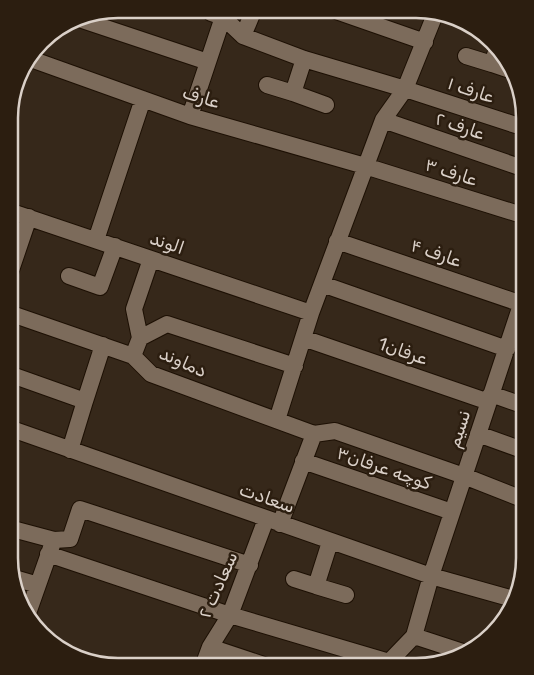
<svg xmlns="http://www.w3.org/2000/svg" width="534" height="675" font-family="Rubik,'Noto Sans Arabic',sans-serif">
  <rect width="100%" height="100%" fill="#36281a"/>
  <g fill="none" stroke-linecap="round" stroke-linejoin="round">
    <defs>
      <path id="minor" d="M336 11 425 42
        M211 13 223 17 243 36 304 59 405 89 525 128
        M76 18 208 62
        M243 36 253 12
        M497 49 492 64 513 71
        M466 56 492 64
        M28 58 190 116 365 166 525 216
        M304 59 293 93 326 105
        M267 85 293 93
        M190 116 223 17
        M383 120 525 169
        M9 211 311 313
        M96 240 143 99
        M337 241 522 304
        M9 276 29 217
        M69 276 100 287 115 246
        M322 284 507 349
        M9 313 133 356 151 374 314 434 335 431 464 476 525 500
        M140 338 134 309 151 259
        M303 338 489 402
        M133 356 140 338 167 324 295 366
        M9 374 85 401 70 450
        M491 394 525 406
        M85 401 103 345
        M277 420 311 313 383 120 405 89 436 12
        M9 428 431 576 513 599
        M478 434 525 451
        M303 461 452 512
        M280 524 314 434
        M9 528 54 540 70 539 80 509 250 565
        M330 542 316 586 346 595
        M48 554 230 615 389 662
        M14 578 38 585
        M294 579 316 586
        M27 616 52 545
        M414 636 466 653
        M210 647 267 666
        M203 666 210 647 230 615 266 519
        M387 666 389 662 414 636 431 576 525 293"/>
    </defs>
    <use href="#minor" stroke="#1d1004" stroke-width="18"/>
    <use href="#minor" stroke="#7c6b5b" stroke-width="16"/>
  </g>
  <g text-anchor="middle" stroke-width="5" stroke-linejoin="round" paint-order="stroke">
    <g font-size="18" fill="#dad0c8" stroke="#2c1e10">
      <text transform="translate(471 90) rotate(18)" y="6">عارف ۱</text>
      <text transform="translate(201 97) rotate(17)" y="6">عارف</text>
      <text transform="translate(460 126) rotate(19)" y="6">عارف ۲</text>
      <text transform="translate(451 172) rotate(18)" y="6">عارف ۳</text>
      <text transform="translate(167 243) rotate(19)" y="6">الوند</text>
      <text transform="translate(436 253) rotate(19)" y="6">عارف ۴</text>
      <text transform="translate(403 351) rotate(19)" y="6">عرفان1</text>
      <text transform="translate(183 362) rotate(24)" y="6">دماوند</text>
      <text transform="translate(459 429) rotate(-72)" y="6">نسیم</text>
      <text transform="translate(384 468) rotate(19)" y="6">کوچه عرفان۳</text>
      <text transform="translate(267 498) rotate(19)" y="6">سعادت</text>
      <text transform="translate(218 585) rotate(-66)" y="6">سعادت ۲</text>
    </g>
  </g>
  <path d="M0 0H534V675H0ZM118 18H416A100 100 0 0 1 516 118V558A100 100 0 0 1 416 658H118A100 100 0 0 1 18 558V118A100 100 0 0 1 118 18Z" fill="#2c1e10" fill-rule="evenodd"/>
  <path fill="none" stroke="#dad0c8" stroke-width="2.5" d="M118 18H416A100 100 0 0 1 516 118V558A100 100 0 0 1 416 658H118A100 100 0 0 1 18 558V118A100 100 0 0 1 118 18Z"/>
</svg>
